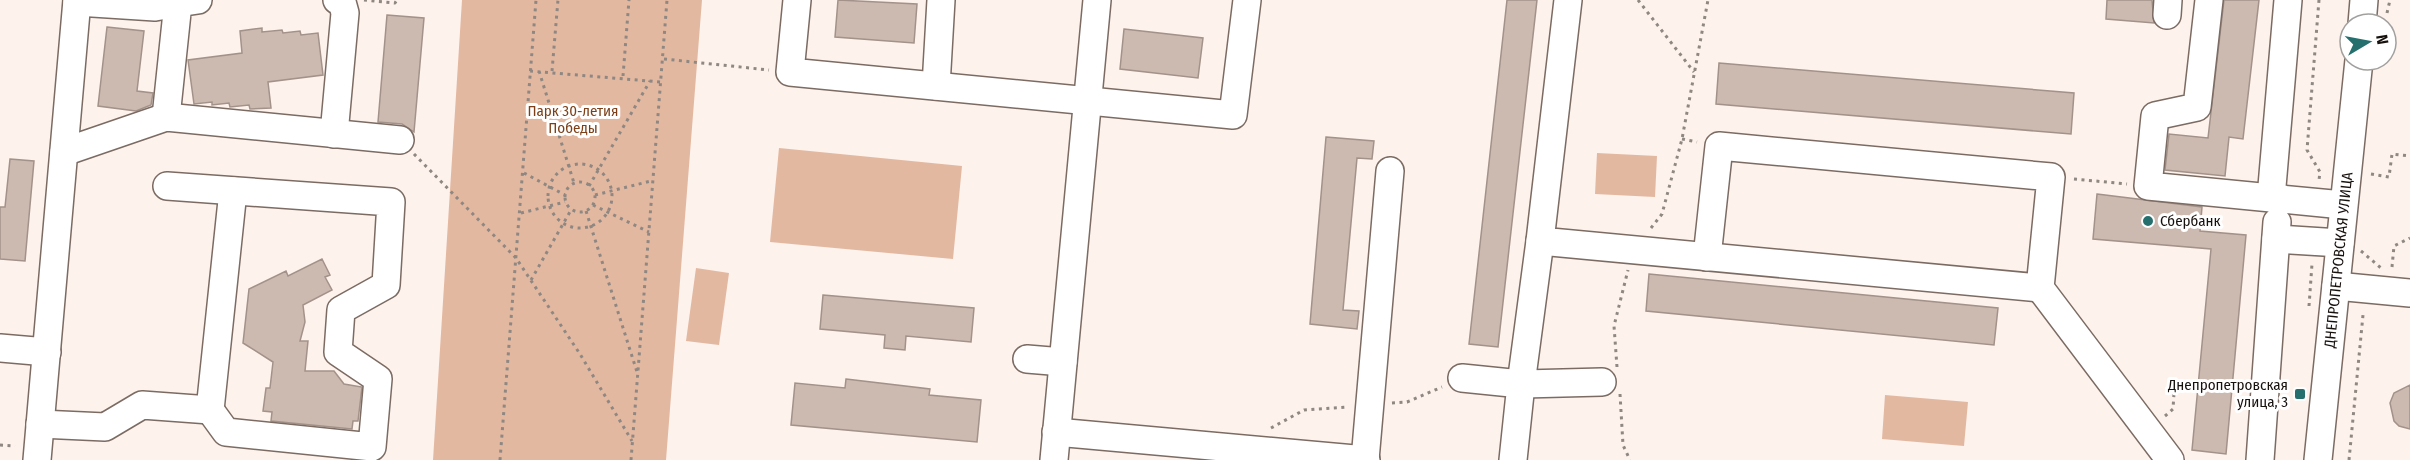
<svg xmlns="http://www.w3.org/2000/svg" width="2410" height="460" font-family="'Fira Sans Condensed',sans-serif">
  <rect width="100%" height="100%" fill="#fdf2ec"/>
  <path fill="#e3b8a1" d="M462 0H702L666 460H433Z
    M779 148 962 166 953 259 770 242Z
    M1597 153 1657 156 1655 197 1595 194Z
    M696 268 729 273 719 345 686 341Z
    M1885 395 1968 402 1964 446 1882 439Z"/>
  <path fill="#ccbab1" stroke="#a39289" stroke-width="1.5" d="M838 0 917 4 914 43 835 37Z
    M1507 0H1537L1498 347 1469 344Z
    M2107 0H2152L2154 23 2106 19Z
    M2224 0H2259L2243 139 2229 137 2225 176 2165 170 2169 134 2208 138Z
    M387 15 424 18 414 132 402 124 378 122Z
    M107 27 144 31 137 91 153 93 151 105 136 111 98 106Z
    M262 28V32L282 30 283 33 300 31 301 35 318 33 323 75 268 82 271 108 250 109 249 105 230 107 229 103 212 105V102L194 104 188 60 242 53 240 31Z
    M1124 29 1203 38 1198 78 1120 69Z
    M1719 63 2074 93 2071 134 1716 104Z
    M1326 137 1374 141 1372 159 1357 158 1343 310 1359 311 1357 329 1310 324Z
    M10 159 34 161 25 261 0 259V207H5Z
    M2097 194 2202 207 2200 231 2246 235 2226 454 2192 450 2211 249 2093 239Z
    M322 259 330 275 325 277 332 290 303 305 305 322 300 341H308L305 371H334L344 384 362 387 358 421H353L352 429 271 421 272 412 263 411 266 388H270L273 362 243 343 249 289 286 271 288 276Z
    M1649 274 1998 308 1994 345 1646 311Z
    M823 295 974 308 971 342 906 336 905 350 884 348 885 335 820 329Z
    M846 379 930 389 929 395 981 400 977 442 791 425 795 383 845 388Z
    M2410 385V429L2399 426 2394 421 2390 403 2394 393Z"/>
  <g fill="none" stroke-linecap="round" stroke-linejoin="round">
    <defs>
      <g id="minor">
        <path d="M797 0 790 72 1233 115 1247 0"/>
        <path d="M1568 0 1540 241 2040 288"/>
        <path d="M2209 0 2197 107 2155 116 2148 186 2343 205"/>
        <path d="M77 2 155 7 178 3"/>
        <path d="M2167 15 2168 0"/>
        <path d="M2362 24 2364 0"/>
        <path d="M936 86 941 0"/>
        <path d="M166 117 178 3 198 0"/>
        <path d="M334 134 345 13 342 2 337 0"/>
        <path d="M64 152 166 117 400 140"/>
        <path d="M167 186 391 202 386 285 341 310 338 352 378 379 372 447 226 432 210 410"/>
        <path d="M2271 198 2288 0"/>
        <path d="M2276 239 2340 243"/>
        <path d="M1540 241 1521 384 1602 382"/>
        <path d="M1707 257 1719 146 2051 177 2040 288 2170 460"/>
        <path d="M2336 286 2410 293"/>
        <path d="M0 348 47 352"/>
        <path d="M1027 359 1063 362"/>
        <path d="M1462 378 1521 384 1513 460"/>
        <path d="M40 424 105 427 142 405 210 410 233 191"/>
        <path d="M1056 432 1366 460"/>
        <path d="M37 460 77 0"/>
        <path d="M1054 460 1097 0"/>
        <path d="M1365 460 1390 171"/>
        <path d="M2260 460 2277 222"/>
        <path id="s1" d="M2318 460 2359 60"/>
      </g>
    </defs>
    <use href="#minor" stroke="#7b6b63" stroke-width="30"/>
    <path stroke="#8f8782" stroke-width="3" stroke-dasharray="3 4.5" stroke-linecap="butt" d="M364 0 395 3 397 0
      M1638 0 1694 72
      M2319 0 2307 150 2320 172 2319 180
      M2387 13 2390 0
      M664 59 769 70
      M530 71 661 82
      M539 71 574 183
      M552 71 558 0
      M623 76 629 0
      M1682 139 1697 142
      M414 154 516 258 580 354 632 441
      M548 196a32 32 0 1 1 64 0a32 32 0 1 1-64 0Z
      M524 173 565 195
      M2371 174 2389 177 2392 154 2410 156
      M2074 179 2127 184
      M565 197a15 15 0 1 1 30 0a15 15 0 1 1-30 0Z
      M589 186 650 81
      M595 195 651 181
      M593 205 649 232
      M586 211 637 372
      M521 213 565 202
      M1651 228 1662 214 1682 139 1708 0
      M2361 251 2381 268
      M2392 267 2394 246 2410 238
      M531 280 571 210
      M2309 306 2312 264
      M1617 367 1614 326 1628 270
      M1620 394 1623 445 1630 460
      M1392 403 1407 402 1442 387
      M2165 416 2173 409 2175 377
      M1271 428 1304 410 1347 407
      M0 445 15 446
      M500 460 536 0
      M631 460 667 0
      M2349 460 2363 315 2366 313"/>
    <use href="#minor" stroke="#fff" stroke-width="27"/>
  </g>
  <g fill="#25706e" stroke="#fff" stroke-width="2">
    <circle cx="2148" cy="221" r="6"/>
    <rect x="2294" y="388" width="12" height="12" rx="3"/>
  </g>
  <g text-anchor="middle" stroke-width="6" stroke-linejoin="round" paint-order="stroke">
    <g font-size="15" fill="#7c3f17" stroke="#fff">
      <text x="573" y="116">Парк 30-летия<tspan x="573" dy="17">Победы</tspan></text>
    </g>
    <g font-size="15" fill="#17110e" stroke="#fff" text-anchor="start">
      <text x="2160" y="226">Сбербанк</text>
      <text x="2288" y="390" text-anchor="end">Днепропетровская<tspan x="2288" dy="17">улица, 3</tspan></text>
    </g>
    <g font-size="15" fill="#17110e" stroke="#fff">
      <text dy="5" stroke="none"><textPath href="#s1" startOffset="201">ДНЕПРОПЕТРОВСКАЯ УЛИЦА</textPath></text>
    </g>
  </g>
  <g transform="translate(2368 42) rotate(80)"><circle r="28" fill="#ffffff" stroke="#a2a09f" stroke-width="1.5"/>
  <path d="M0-4.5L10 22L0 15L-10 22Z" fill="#25706e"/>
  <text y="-9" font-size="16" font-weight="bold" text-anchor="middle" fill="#17110e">N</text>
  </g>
</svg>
